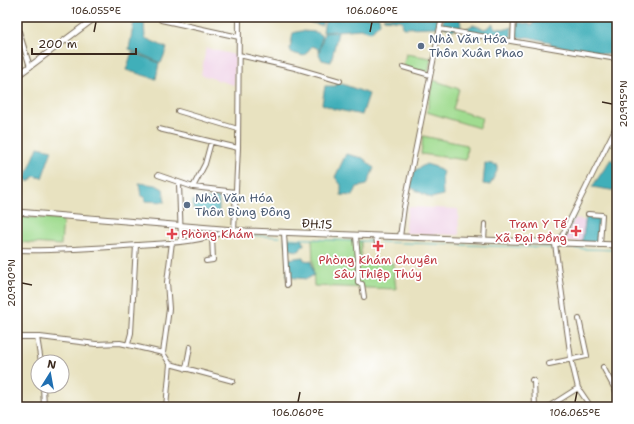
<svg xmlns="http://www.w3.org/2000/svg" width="634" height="424" font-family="'Shantell Sans',sans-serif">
  <rect width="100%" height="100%" fill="#fff"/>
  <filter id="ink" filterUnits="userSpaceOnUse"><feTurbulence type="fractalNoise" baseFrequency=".025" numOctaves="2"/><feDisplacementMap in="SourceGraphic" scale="8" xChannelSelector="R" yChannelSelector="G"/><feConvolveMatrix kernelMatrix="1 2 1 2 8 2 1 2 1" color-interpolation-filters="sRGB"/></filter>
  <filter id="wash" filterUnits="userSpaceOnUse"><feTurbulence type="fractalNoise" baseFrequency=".012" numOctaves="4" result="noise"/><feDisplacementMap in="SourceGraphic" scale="16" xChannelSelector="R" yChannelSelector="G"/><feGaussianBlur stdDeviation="0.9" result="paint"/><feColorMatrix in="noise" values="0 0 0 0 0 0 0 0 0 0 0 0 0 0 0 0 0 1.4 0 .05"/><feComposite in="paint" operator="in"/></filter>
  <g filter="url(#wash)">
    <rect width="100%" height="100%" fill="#e8e2c0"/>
    <path fill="#efd0e6" d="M206 48 235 55 234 85 201 75Z
      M408 207 458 209 459 235 405 233Z
      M575 218 586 221 582 242 564 241Z"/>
    <path fill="#a0dc90" stroke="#6e8357" d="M406 54 431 58 428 74 403 66Z
      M433 80 459 89 453 109 482 118 479 128 427 112Z
      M423 136 467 145 466 160 421 154Z
      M17 217 63 219 61 245 17 242Z
      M312 239 361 241V261L393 263 396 289 314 286Z"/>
    <path fill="#3fafb9" stroke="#3d6c6c" d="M290 17H323L322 25H320Z
      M331 17H379L380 23 371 32 360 29 323 32 325 19Z
      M383 17H438L437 27 403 28 402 21 384 19Z
      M444 17H460L461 27 453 30 442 26Z
      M537 17H595L607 24 610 23 617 26V56L551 45 550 42 528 37 518 38 515 34 517 22 530 24 531 26Z
      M134 21H144L145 38 167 48 161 63 129 49Z
      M493 24 495 28 507 29 512 27 511 37 468 32 465 29 473 25 485 29Z
      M301 31 316 32 322 36 319 52 317 48 312 46 304 56 292 53 290 49 293 33Z
      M338 32 331 62 322 60 319 54 324 33Z
      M132 52 159 63 156 79 126 70Z
      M337 82 369 94 362 115 334 109 322 104 325 86H336Z
      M38 147 52 150 42 178 34 176 29 182 25 179Z
      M346 154 363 158 374 168 367 185 357 187 353 196 341 195V185L335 177Z
      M611 159 617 165V191L592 187Z
      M485 163 497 165V171L490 185 483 184Z
      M426 164 436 167 443 172 442 175 443 195 431 198 410 187 414 171Z
      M139 183 156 185 163 189 165 202 145 201V197L141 196Z
      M213 197H219V213L193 209V200L198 201 200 198 211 199Z
      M586 216 600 218 598 243 582 242Z
      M285 239 303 240 304 244 299 251C289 250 287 249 285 239Z
      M303 257 304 260 311 261 314 275 307 279 287 277 288 259Z"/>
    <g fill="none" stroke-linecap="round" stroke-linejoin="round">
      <path stroke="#3fafb9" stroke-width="1" d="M608 147 617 130
        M227 234 280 237
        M287 238 353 241
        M359 241H374
        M563 241 578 208
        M380 242 553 248
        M557 248 617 250"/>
    </g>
  </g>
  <g filter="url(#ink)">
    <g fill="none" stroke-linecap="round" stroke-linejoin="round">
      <defs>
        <path id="minor" d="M87 17 89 22
          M161 20 239 37
          M17 25 30 67
          M440 29 617 59
          M513 41 514 17
          M239 55 295 68 340 81
          M403 67 430 75
          M178 111 238 129
          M159 129 238 148
          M158 175 193 187 236 192
          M179 184 181 240
          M193 187 205 164 211 142
          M588 214 602 215 600 245
          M234 231 238 148 239 17
          M284 233 287 285
          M356 236 358 259V283L362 284 364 297
          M376 237 377 244
          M400 237 404 207 442 17
          M484 241 485 224
          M555 244 571 359 578 388 591 407
          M558 244 617 125
          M17 250C57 251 96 248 136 245 166 243 201 243 229 230
          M206 261 213 260 212 236
          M17 337H40L96 344 120 343 163 353 170 364 166 407
          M37 337 41 362
          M128 344 131 333 136 245
          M163 353 169 309 167 282 172 242
          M170 364 233 381
          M549 364 587 356 579 319
          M603 367 617 393
          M186 369 190 347
          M532 380 534 381 535 407
          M43 386 44 407
          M548 407 578 388"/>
        <path id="major" d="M17 76 96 17
          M17 212 246 231 617 245"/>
      </defs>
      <use href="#minor" stroke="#786a57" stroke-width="6"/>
      <use href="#major" stroke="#786a57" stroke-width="7"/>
      <use href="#minor" stroke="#fff" stroke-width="4"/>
      <use href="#major" stroke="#fff" stroke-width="5"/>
    </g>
  </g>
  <path fill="none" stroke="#3b2a1e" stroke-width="1.5" d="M94 32 96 22M370 32 372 22M602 102 612 104M22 283 32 285M298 402 300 392M575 402 577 392"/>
  <g fill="#5c6f8a" stroke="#fff" stroke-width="1.5">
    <circle cx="421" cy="46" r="4"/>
    <circle cx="187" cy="205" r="4"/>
  </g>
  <g fill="#e0444e" stroke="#fff" stroke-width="1.5">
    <path d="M574 225h4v4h4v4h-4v4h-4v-4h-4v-4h4z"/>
    <path d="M170 228h4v4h4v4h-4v4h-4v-4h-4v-4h4z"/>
    <path d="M376 240h4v4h4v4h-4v4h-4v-4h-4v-4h4z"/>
  </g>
  <g text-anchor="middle" stroke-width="3.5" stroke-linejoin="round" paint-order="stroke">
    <g font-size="12" fill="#4e5e75" stroke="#fff" text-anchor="start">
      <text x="429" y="43">Nhà Văn Hóa<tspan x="429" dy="14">Thôn Xuân Phao</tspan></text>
      <text x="195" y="202">Nhà Văn Hóa<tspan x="195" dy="14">Thôn Bùng Đông</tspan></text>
    </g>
    <g font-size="12" fill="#3b2a1e" stroke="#fff">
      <text transform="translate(317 224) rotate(3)" y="4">ĐH.15</text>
    </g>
    <g font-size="12" fill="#be3a42" stroke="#fff" text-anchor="end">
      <text x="567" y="228">Trạm Y Tế<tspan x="567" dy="14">Xã Đại Đồng</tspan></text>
      <text x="181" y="238" text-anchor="start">Phòng Khám</text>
      <text x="378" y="264" text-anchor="middle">Phòng Khám Chuyên<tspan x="378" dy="14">Sâu Thiệp Thúy</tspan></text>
    </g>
  </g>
  <rect width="634" height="424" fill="none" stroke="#fff" stroke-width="44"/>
  <g transform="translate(50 374) rotate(11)"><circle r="19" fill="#ffffff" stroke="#b1aaa5"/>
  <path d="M0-3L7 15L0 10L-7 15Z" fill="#1f6fb2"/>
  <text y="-6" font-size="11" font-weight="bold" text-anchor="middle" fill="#3b2a1e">N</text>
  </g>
  <path d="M32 48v6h104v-6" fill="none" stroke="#3b2a1e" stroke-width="2"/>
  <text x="38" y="48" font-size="12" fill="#3b2a1e" stroke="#ffffff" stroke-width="3" paint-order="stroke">200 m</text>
  <rect x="22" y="22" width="590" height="380" fill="none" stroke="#3b2a1e" stroke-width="1.5"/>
  <g font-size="10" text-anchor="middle" fill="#3b2a1e">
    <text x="96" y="14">106.055°E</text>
    <text x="372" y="14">106.060°E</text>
    <text transform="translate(623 104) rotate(-90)" y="4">20.995°N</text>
    <text transform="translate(11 283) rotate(-90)" y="4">20.990°N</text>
    <text x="298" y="416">106.060°E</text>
    <text x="575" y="416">106.065°E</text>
  </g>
</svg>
